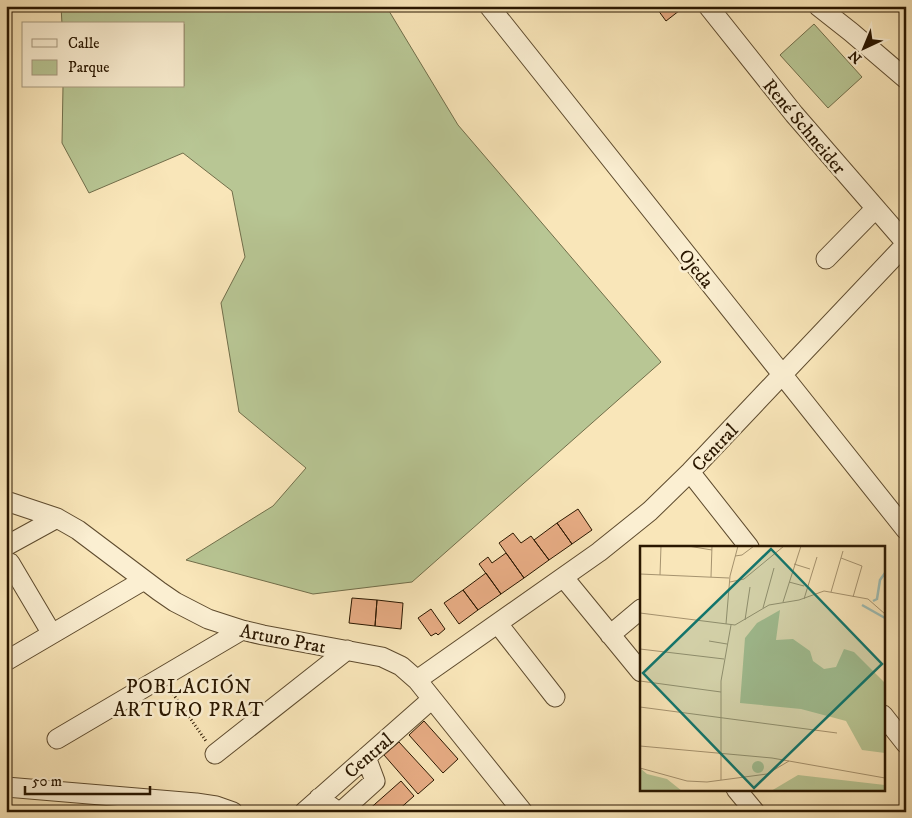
<svg xmlns="http://www.w3.org/2000/svg" width="912" height="818" font-family="'IM FELL DW Pica',serif">
  <rect width="100%" height="100%" fill="#f9e6b9"/>
  <filter id="stains"><feTurbulence type="fractalNoise" baseFrequency=".004" numOctaves="4"/><feColorMatrix values="0 0 0 0 .2 0 0 0 0 .09 0 0 0 0 .02 0 0 0 .5 -.17"/></filter>
  <radialGradient id="worn" r=".72"><stop offset=".6" stop-color="#630" stop-opacity="0"/><stop offset="1" stop-color="#630" stop-opacity=".3"/></radialGradient>
  <path fill="#b8c694" stroke="#716e4a" d="M61 6H386L458 125 661 362 412 582 313 594 186 560 273 506 306 468 239 412 221 303 245 257 232 191 183 153 89 193 62 143 63 86H184V24H62Z
    M814 24 862 77 828 108 780 55Z"/>
  <path fill="#e7ac84" stroke="#2a1700" d="M655 6H684V7L666 21Z
    M578 509 592 530 572 544 557 523Z
    M557 523 572 544 549 560 534 540Z
    M513 533 521 543 531 536 549 560 524 578 499 543Z
    M506 553 524 578 501 594 479 564 488 557 492 563Z
    M486 573 501 594 478 610 463 590Z
    M463 590 478 610 459 624 444 603Z
    M352 598 377 600 375 626 349 623Z
    M377 600 403 603 401 629 375 626Z
    M431 609 445 629 438 635 436 633 431 636 418 618Z
    M424 721 458 759 443 773 409 735Z
    M399 742 434 780 418 794 384 755Z
    M401 781 414 796 396 812H366Z"/>
  <g fill="none" stroke-linecap="round" stroke-linejoin="round">
    <defs>
      <path id="minor" d="M489 6 906 530
        M708 6 794 114 906 243
        M818 6 851 32 906 79
        M826 259 875 209
        M690 472 749 547
        M6 501 57 518 78 530 159 591 175 602 208 619 242 630 263 635 382 657 401 666 417 680 523 812
        M6 546 57 518
        M10 563 52 634
        M564 578 641 672
        M498 624 555 697
        M610 635 641 609
        M6 661 144 580
        M417 680 599 552 650 511 690 472 906 244
        M883 715 906 744
        M57 739 242 630
        M215 754 347 650
        M6 787 196 803 216 806 233 812
        M736 789 755 812
        M319 798 337 811 344 809 375 781 366 757
        M304 812 432 699"/>
    </defs>
    <use href="#minor" stroke="#5e4b2e" stroke-width="21"/>
    <path stroke="#2a1700" stroke-width="3" stroke-dasharray="1 2.5" stroke-linecap="butt" d="M171 691 206 741"/>
    <use href="#minor" stroke="#fbefd2" stroke-width="19"/>
  </g>
  <g text-anchor="middle" stroke-width="5" stroke-linejoin="round" paint-order="stroke">
    <g font-size="19" fill="#2a1700" stroke="#fbefd2">
      <text transform="translate(805 126) rotate(50)" y="7">René Schneider</text>
      <text transform="translate(697 268) rotate(52)" y="7">Ojeda</text>
      <text transform="translate(714 447) rotate(-46)" y="7">Central</text>
      <text transform="translate(283 638) rotate(11)" y="7">Arturo Prat</text>
      <text transform="translate(368 755) rotate(-41)" y="7">Central</text>
    </g>
    <g font-size="20" letter-spacing="1" fill="#2a1700" stroke="#fbefd2">
      <text x="189" y="693">POBLACIÓN<tspan x="189" dy="23">ARTURO PRAT</tspan></text>
    </g>
  </g>
  <g transform="translate(640 546)">
    <rect width="245" height="245" fill="#f9e6b9"/>
    <path d="M140 64 136 94 153 93 170 105 173 115 184 123 196 121 204 103 214 106 245 137V207L222 204 206 175 161 163 100 157 105 92 117 77ZM112 221a6 6 0 1 1 12 0a6 6 0 1 1-12 0ZM0 222 7 228 27 233 42 245H0ZM158 229 245 239V245H131Z" fill="#b8c694"/>
    <path fill="none" stroke="#9fbeb6" stroke-width="2.5" d="M233 55 237 53 240 34 245 27M222 59 245 72"/>
    <path fill="none" stroke="#a6936f" stroke-width="1" d="M48 0 72 4M95 10 102 9 114 0M201 12 222 20 213 51M154 18 170 23M0 28 89 32M20 29 21 0M71 31 72 0M90 36 104 33 144 0M149 36 164 40M191 46 203 5M164 53 177 11M143 56 161 0M123 62 134 22M0 67 95 79 129 59 159 54 184 45 228 53 245 68M105 74 110 41M86 78 90 30 98 0M69 95 87 98M0 103 84 113M0 135 81 146M0 161 197 187M0 200 132 212 245 232M0 222 47 235 67 236 127 228 149 215M81 234V135L91 79"/>
    <path fill="#0f766e" fill-opacity="0.15" stroke="#0f766e" stroke-width="2.5" d="M131 3 242 118 114 242 3 127Z"/>
    <rect width="245" height="245" fill="none" stroke="#2a1700" stroke-width="2.5"/>
  </g>
  <rect width="912" height="818" fill="none" stroke="#f9e6b9" stroke-width="25"/>
  <rect x="8" y="8" width="897" height="803" fill="none" stroke="#2a1700" stroke-width="2.5"/>
  <rect x="12" y="12" width="887" height="793" fill="none" stroke="#2a1700"/>
  <rect x="22" y="22" width="162" height="65" fill="#fbefd2" stroke="#a7997e"/>
  <rect x="32" y="39" width="25" height="8" fill="#fbefd2" stroke="#a7997e"/>
  <text x="68" y="48" font-size="15" fill="#2a1700">Calle</text>
  <rect x="32" y="60" width="25" height="15" fill="#b8c694" stroke="#a7997e"/>
  <text x="68" y="72" font-size="15" fill="#2a1700">Parque</text>
  <g transform="translate(864 48) rotate(224)" stroke="#fbefd2" stroke-width="4" paint-order="stroke">
  <path d="M0-4L9 19L0 12L-9 19Z" fill="#2a1700"/>
  <text y="-8" font-size="14" font-weight="bold" text-anchor="middle" fill="#2a1700">N</text>
  </g>
  <path d="M25 786v8h125v-8" fill="none" stroke="#2a1700" stroke-width="2.5"/>
  <text x="32" y="786" font-size="15" fill="#2a1700" stroke="#fbefd2" stroke-width="4" paint-order="stroke">50 m</text>
  <rect width="100%" height="100%" filter="url(#stains)"/>
  <rect width="100%" height="100%" fill="url(#worn)"/>
</svg>
